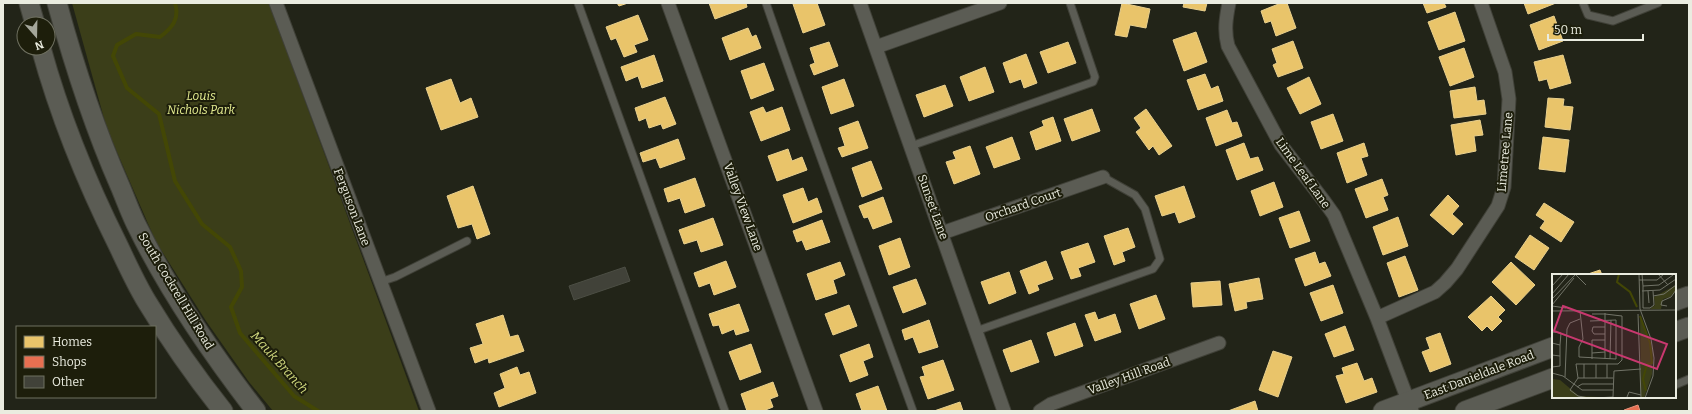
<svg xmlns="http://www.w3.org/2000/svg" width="1692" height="414" font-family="Bitter,serif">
  <rect width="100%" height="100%" fill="#222418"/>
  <path fill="#3b3e19" d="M72 3H269L419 411H273L249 382 206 321 156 242 107 129Z"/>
  <path fill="#e9c46a" stroke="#e9d08d" d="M617 3H628L619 6Z
    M709 3H746L747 7 715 19Z
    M797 3H817L825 25 803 33 793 4Z
    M1122 3 1150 9 1146 28 1130 25 1127 37 1115 35Z
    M1184 3H1207L1205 11 1183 7Z
    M1281 3H1287L1296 28 1276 36 1271 21 1265 23 1261 11Z
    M1423 3H1444L1446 7 1427 13Z
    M1524 3H1556L1528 14Z
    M1455 12 1465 41 1439 50 1428 22Z
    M638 15 648 40 634 45 637 52 624 57 616 38 611 40 606 27Z
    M1554 16 1563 41 1539 50 1530 25Z
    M748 28 752 37 756 35 761 48 730 60 722 38Z
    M1196 32 1207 62 1184 71 1173 40Z
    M1293 41 1303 68 1278 77 1273 65 1277 63 1272 49Z
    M829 42 838 66 814 75 810 65 815 63 810 48Z
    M1068 42 1076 63 1048 73 1040 52Z
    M1464 48 1474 77 1450 86 1439 57Z
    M1026 54 1037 83 1024 88 1021 79 1010 83 1003 63Z
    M654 55 663 81 642 88 638 76 626 81 621 67Z
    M1563 55 1571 83 1550 89 1547 79 1539 81 1534 62Z
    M764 63 774 90 751 99 741 71Z
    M985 67 994 92 969 101 960 77Z
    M1205 74 1211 89 1218 86 1223 101 1198 110 1187 80Z
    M1309 77 1321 104 1300 114 1287 88Z
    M451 79 460 103 471 98 478 117 441 130 426 88Z
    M844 79 854 106 831 114 822 87Z
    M945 85 953 106 924 117 916 95Z
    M1475 87 1477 101 1484 100 1486 114 1454 118 1450 91Z
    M665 97 676 124 663 129 661 124 649 128 646 118 639 121 635 108Z
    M1548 98 1564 99 1563 106 1573 107 1570 130 1545 127Z
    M763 107 766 113 782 107 790 130 761 141 750 112Z
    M1092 109 1100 131 1072 141 1064 119Z
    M1146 109 1172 146 1159 155 1153 146 1149 150 1136 132 1141 128 1134 118Z
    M1227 110 1232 123 1237 122 1242 136 1216 146 1206 118Z
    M1333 114 1343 141 1321 149 1311 122Z
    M1053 117 1061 141 1036 150 1030 132 1044 126 1042 121Z
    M1480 120 1483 135 1474 136 1476 151 1456 155 1451 125Z
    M858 121 868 148 842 157 838 148 845 146 839 128Z
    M1012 137 1020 159 994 168 986 147Z
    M1543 137 1569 140 1565 172 1539 169Z
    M678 139 685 159 660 168 656 158 643 162 640 153Z
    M1244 143 1250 159 1258 157 1263 170 1237 180 1226 150Z
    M1364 143 1368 156 1361 158 1367 175 1347 183 1337 153Z
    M970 146 980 174 954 184 946 162 956 159 953 152Z
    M788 149 792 161 802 157 807 170 777 181 768 156Z
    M871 161 882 189 862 197 852 168Z
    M695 178 705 206 685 213 680 198 668 202 664 189Z
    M1382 179 1388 195 1383 197 1388 210 1366 218 1355 189Z
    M1274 182 1283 207 1260 216 1251 191Z
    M473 186 490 234 477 239 472 224 458 228 447 196Z
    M1184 186 1195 217 1179 223 1175 212 1162 216 1155 196Z
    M803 188 808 202 817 198 822 212 793 223 783 195Z
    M1448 195 1459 206 1452 214 1463 224 1453 235 1430 215Z
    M883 197 892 222 873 229 868 217 864 218 859 206Z
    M1544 203 1574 222 1561 242 1540 228 1545 221 1536 215Z
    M1299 211 1310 241 1290 248 1279 218Z
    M1398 217 1408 246 1383 255 1373 227Z
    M713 218 723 245 701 252 697 240 684 244 679 230Z
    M822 220 830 242 806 250 802 240 797 242 793 231Z
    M1128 228 1135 247 1122 252 1125 261 1114 265 1104 236Z
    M1530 235 1549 248 1534 270 1515 257Z
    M900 238 910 267 889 275 879 246Z
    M1088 243 1095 262 1078 268 1081 276 1071 279 1061 252Z
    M1315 252 1319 264 1325 262 1331 276 1305 286 1295 259Z
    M1405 256 1418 290 1399 297 1387 263Z
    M726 261 736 287 714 295 710 283 699 287 694 273Z
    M1046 261 1053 279 1037 285 1039 290 1029 294 1020 271Z
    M840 262 845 275 833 280 837 293 816 300 807 274Z
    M1511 262 1535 285 1516 305 1492 282Z
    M1600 270 1602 275H1585Z
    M1009 272 1016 293 989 304 981 282Z
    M1259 278 1263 299 1246 302 1247 308 1235 311 1229 284Z
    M916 279 926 304 903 313 893 287Z
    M1220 281 1222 305 1193 307 1191 283Z
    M1333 285 1343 313 1321 321 1310 293Z
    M1156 295 1165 319 1139 329 1130 304Z
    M1491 296 1505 310 1498 317 1502 321 1492 331 1487 326 1482 331 1468 317Z
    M739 304 749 331 736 335 734 329 722 334 719 325 713 326 709 314Z
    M849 305 857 326 833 335 825 314Z
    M1095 312 1098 320 1115 314 1121 332 1095 341 1085 315Z
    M503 315 510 337 518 335 524 351 489 363 488 358 475 363 470 348 483 344 476 324Z
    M929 320 938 347 919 353 913 337 905 340 902 330Z
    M1075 323 1083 346 1055 356 1047 333Z
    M1345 326 1354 350 1334 357 1325 334Z
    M1440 333 1451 364 1430 372 1422 352 1430 349 1426 338Z
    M1031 340 1039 362 1011 372 1003 350Z
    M751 344 761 372 740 380 729 352Z
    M869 344 873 357 863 361 868 375 850 382 840 355Z
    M1273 351 1292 357 1278 397 1259 390Z
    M943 360 954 390 928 399 920 377 925 376 922 367Z
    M1357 363 1364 381 1372 378 1377 392 1346 403 1336 376 1344 374 1342 368Z
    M517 367 520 375 529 372 536 393 499 407 494 393 505 388 500 374Z
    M773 382 778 396 770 399 773 407 763 411H747L741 394Z
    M878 386 887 411H862L856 394Z
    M1255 401 1258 411H1228Z
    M960 402 963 411H934Z"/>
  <path fill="#e76f51" stroke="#e8947c" d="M1638 405 1640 411H1624V410Z"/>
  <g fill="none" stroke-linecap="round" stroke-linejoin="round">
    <path stroke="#434705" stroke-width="4" d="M175 3C180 19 172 28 160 37L136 34 117 45 113 56 127 88 159 114 175 181 202 224 230 247 241 271 242 287 231 307 240 333 294 396 318 411"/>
  </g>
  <path fill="#414239" stroke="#4c4e44" d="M625 267 630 281 574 300 569 286Z"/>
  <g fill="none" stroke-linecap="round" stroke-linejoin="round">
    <defs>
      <path id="service" d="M578 3 725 411
        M766 3C813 140 864 275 913 411
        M1583 3 1588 15 1613 21 1658 3
        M911 146 1093 82 1095 77 1070 3
        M380 282 395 277 467 241
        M976 331 1153 269 1160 259 1145 209 1135 195 1103 177
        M1675 385 1689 379"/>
      <path id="minor" d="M276 3 429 411
        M668 3 816 411
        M860 3 1004 411
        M1229 3C1226 18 1224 31 1228 46L1281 145 1324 201 1334 215 1377 318 1412 411
        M876 47 1000 3
        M942 233 1103 177
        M1377 318 1435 292 1445 283 1457 269 1498 206 1504 187 1509 99 1505 72 1481 3
        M1040 411 1051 404 1219 343"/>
      <path id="secondary" d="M29 3 35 24
        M57 3C74 65 94 127 120 186 126 200 131 215 138 228 170 293 212 354 256 411
        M41 48C60 117 86 181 118 245 127 264 136 284 147 302 170 340 195 376 223 411
        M1675 301 1689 296
        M1675 332 1689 327
        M1383 411 1553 347
        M1465 411 1553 378"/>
    </defs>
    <use href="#service" stroke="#404138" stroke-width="9"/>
    <use href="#minor" stroke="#404138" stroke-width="15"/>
    <use href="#secondary" stroke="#404138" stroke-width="21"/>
    <use href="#service" stroke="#5b5c54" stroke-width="7"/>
    <use href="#minor" stroke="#5b5c54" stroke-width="13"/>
    <use href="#secondary" stroke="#5b5c54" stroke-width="19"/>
  </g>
  <g text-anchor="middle" stroke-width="4" stroke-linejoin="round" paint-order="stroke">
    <g font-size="12" font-style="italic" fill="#e5ed91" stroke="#1d1e0b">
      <text x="201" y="100">Louis<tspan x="201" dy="14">Nichols Park</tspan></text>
    </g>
    <g font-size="12" fill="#eaece0" stroke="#1d1e0b">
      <text transform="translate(1505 152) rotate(-85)" y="4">Limetree Lane</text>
      <text transform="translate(1303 173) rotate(54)" y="4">Lime Leaf Lane</text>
      <text transform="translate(1023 205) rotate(-19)" y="4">Orchard Court</text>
      <text transform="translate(352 207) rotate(69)" y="4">Ferguson Lane</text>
      <text transform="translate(743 207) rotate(70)" y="4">Valley View Lane</text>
      <text transform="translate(933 207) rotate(70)" y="4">Sunset Lane</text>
      <text transform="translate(176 291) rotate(59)" y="4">South Cockrell Hill Road</text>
      <text transform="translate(1479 375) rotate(-21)" y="4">East Danieldale Road</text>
      <text transform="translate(1129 376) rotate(-20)" y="4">Valley Hill Road</text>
    </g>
    <g font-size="13" font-style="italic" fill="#d1d97e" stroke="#1d1e0b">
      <text transform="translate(280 362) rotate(48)" y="5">Mauk Branch</text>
    </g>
  </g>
  <g transform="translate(1552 274)">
    <rect width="124" height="124" fill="#222418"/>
    <path d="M124 11V16L118 23 111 25 109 35H98L103 31 102 23ZM88 40 101 77 100 100 92 124 89 123ZM0 105 8 106 27 122 67 124H0Z" fill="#3b3e19"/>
    <path fill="none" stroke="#434705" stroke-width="2" d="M67 0 65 8 78 18 85 33M88 42 98 69 100 89 95 90 91 105 94 117"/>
    <path fill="none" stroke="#727468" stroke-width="1" d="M87 0 88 35 99 65 102 84 101 102 93 124M90 0 91 12M106 0 116 11M24 1 34 11M87 6H105L112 0M0 12 11 0M90 17 108 16 124 5M96 17 97 29M101 17 102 31 98 34H91V12L107 11 121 1M0 20 17 0M101 22 112 20 124 11M0 25 24 0M0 31 22 4M0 32 14 34M115 32 109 31 110 27 119 23 124 16M0 37 124 36M28 37 31 65 27 73V83L64 85V46L38 47M40 40H53M86 40 89 124M0 58 9 59 8 71M53 60H42L40 57 41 53H53M0 69 8 71V82M40 79 53 78M0 81 8 82V92L0 93M40 85V66H53M53 85V39M58 85 59 46M0 99 11 102 30 116H61M13 103 15 55 18 49 28 45M26 104H61M32 104V90M44 104V90M55 104V90M25 113 30 110H61M75 123 77 118 89 121M37 124 26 122 18 116 26 104 24 90H66L70 86V42L53 40M43 124 61 123 62 97 89 95"/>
    <path fill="#c8386f" fill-opacity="0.15" stroke="#c8386f" stroke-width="2" d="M11 32 115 70 105 95 2 57Z"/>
    <rect width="124" height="124" fill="none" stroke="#eaece0" stroke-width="2"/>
  </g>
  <rect width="1692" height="414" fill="none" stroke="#eaece0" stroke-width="8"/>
  <rect x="16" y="326" width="140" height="72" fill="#1d1e0b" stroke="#6f7060"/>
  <rect x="24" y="336" width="20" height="12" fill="#e9c46a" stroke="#6f7060"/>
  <text x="52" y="346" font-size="12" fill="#eaece0">Homes</text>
  <rect x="24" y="356" width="20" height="12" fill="#e76f51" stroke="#6f7060"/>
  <text x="52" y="366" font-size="12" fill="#eaece0">Shops</text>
  <rect x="24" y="376" width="20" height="12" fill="#414239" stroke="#6f7060"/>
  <text x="52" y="386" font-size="12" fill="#eaece0">Other</text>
  <g transform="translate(36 36) rotate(160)"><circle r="19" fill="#1d1e0b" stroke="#6f7060"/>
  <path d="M0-3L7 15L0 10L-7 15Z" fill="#a4a69a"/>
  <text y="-6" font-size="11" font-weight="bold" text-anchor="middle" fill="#eaece0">N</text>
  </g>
  <path d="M1548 34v6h95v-6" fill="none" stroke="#eaece0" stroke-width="2"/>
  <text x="1554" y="34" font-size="12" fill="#eaece0" stroke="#1d1e0b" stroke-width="3" paint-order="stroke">50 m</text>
</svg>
